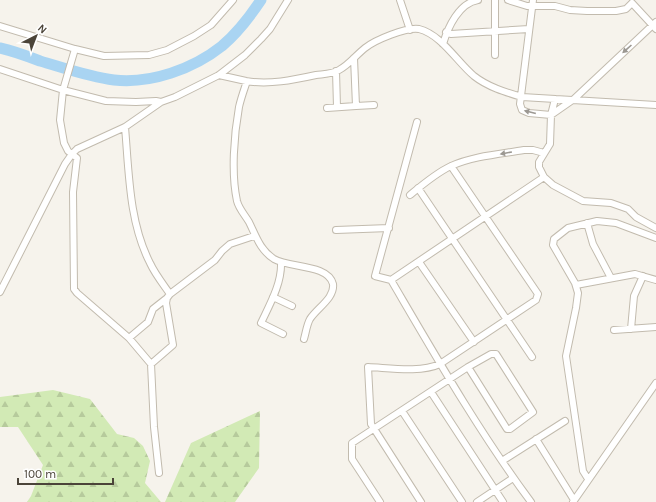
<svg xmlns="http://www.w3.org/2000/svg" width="656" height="502" font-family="Karla,sans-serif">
  <defs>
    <pattern id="forest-firs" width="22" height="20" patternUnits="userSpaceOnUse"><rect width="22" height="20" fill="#d2eab5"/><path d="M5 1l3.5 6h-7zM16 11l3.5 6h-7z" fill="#b6ca9c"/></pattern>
  </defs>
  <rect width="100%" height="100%" fill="#f6f3ec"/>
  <path fill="url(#forest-firs)" d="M53 390 90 399 117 434 134 438 143 446 150 461 145 483 161 502H27L31 496 43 465 18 427H0V397Z
    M260 411 259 468 235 502H165L191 443Z"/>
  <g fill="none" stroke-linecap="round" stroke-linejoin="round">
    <path stroke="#a9d4f2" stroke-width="11" d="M0 48C14 51 27 56 40 61 64 68 89 77 114 80 151 84 193 69 222 46 235 35 251 15 261 0"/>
    <defs>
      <path id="minor" d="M400 0 410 30
        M495 0V55
        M508 0 527 6H555L570 10 587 11H616L626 9 632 3 656 29
        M533 0 520 104 522 110 529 113 551 115 574 99 656 22
        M0 26 75 49 104 56 149 55 167 50 194 36 211 25 233 0
        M446 32 451 34 529 29
        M443 44C448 27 459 3 478 0
        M75 49 63 90 60 120 64 143 68 151 77 158 73 192 74 289 77 293 129 338 151 364 154 427 159 473
        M0 69 63 90 106 101 136 102 156 101 161 102
        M336 71 337 107
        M219 75C228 77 237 79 246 81 269 85 293 80 316 75 323 74 333 74 339 70 349 65 356 55 365 48 375 40 406 27 419 29 442 35 457 62 474 76 488 87 505 92 522 97L656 105
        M247 81C244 90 241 98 239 107 234 135 231 173 237 201 239 209 245 215 249 222 256 236 260 250 274 259 289 268 328 264 333 284 335 298 317 308 310 319 307 324 306 332 304 339
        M555 99 551 115 550 144 539 162V167L544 177 553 185 583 201 611 203 628 209 636 217 656 228
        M356 106 374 105
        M327 108 356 106 354 58
        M417 122 375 276 391 280C435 355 479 432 531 502
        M125 127C129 173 129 222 150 263 155 274 163 284 170 294
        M418 188 532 357
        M410 195C422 185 436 173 451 166 473 156 500 154 524 150H533L544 153
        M587 223 593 244 611 278
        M336 230 389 228
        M281 262C282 283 270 304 261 323L283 334
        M419 262 474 342
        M391 280 544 177
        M576 285 635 274 656 280
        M0 292 65 164 72 154 77 149 125 127 161 102 175 97 219 75 245 55 261 39 270 29 288 0
        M273 297 292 306
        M631 329 634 296 643 276
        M614 330 656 327
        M129 338 148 322 153 309 167 298
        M151 364 173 345 166 303 167 298 170 294 215 260 222 251 230 244 254 236
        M431 392 503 502
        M402 411 462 502
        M536 439 574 500
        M502 461 565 421
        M588 479 583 471 566 356 576 308 578 293 575 283 553 245 554 239 568 228 597 221 616 223 656 238
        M380 502 352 459V443L468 367 491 354H496L533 412 510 429H507L468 367
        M421 502 371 424 368 367C390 368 420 373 440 364L536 300 538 294 451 166
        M477 502 513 478
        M573 502 656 383"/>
    </defs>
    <use href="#minor" stroke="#c2bbae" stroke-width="8"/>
    <use href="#minor" stroke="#fff" stroke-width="6"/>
  </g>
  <defs><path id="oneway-solid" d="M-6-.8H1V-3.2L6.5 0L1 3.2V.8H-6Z"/></defs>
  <g fill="#9c9892">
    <use href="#oneway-solid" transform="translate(627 49) rotate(138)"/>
    <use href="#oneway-solid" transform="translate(530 112) rotate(-166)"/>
    <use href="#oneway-solid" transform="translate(506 153) rotate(170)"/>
  </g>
  <g transform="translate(36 36) rotate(42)" stroke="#ffffff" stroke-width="3" paint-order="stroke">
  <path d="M0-3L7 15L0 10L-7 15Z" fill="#4b4439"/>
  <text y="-6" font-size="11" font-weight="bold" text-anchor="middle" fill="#4b4439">N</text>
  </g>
  <path d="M18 478v6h95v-6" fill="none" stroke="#4b4439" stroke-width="2"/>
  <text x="24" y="478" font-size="12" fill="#4b4439" stroke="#ffffff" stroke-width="3" paint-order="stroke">100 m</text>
</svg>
